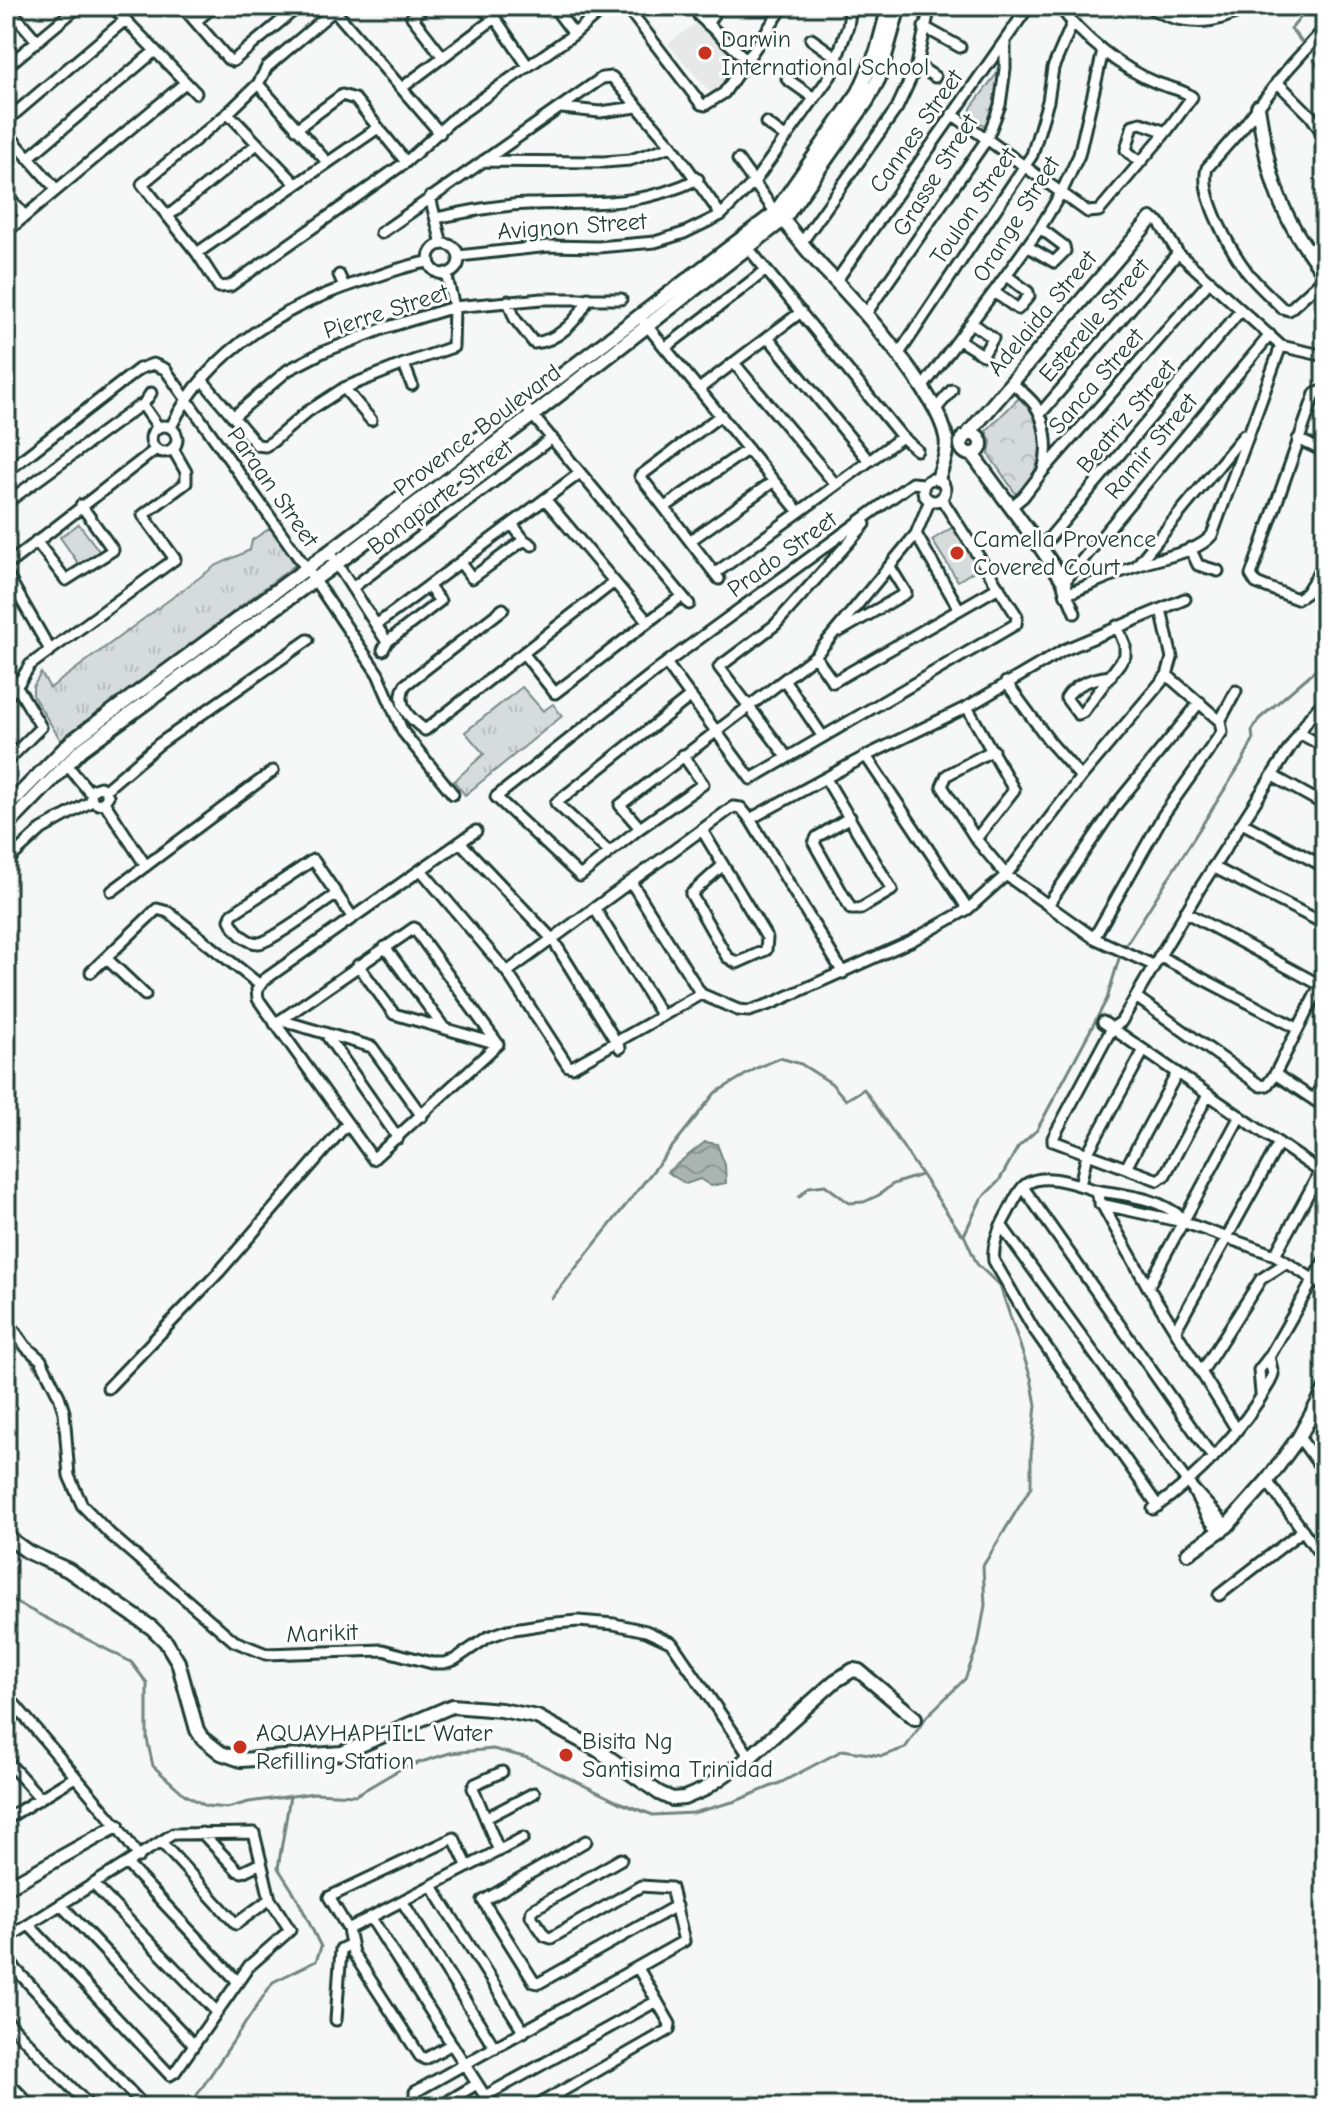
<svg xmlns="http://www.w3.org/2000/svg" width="1331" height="2113" font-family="'Comic Neue',sans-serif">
  <defs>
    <pattern id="grass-tufts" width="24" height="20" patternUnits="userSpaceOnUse" patternTransform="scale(2)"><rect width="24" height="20" fill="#d6dcdb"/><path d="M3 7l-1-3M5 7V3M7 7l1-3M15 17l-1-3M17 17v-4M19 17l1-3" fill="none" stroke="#b7bebd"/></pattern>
    <pattern id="forest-crowns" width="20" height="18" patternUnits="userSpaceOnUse" patternTransform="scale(2)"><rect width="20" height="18" fill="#d6dcdb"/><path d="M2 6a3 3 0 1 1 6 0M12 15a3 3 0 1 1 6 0" fill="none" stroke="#b7bebd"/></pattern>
    <pattern id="water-waves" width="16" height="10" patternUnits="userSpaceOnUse" patternTransform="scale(2)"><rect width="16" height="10" fill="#aab5b1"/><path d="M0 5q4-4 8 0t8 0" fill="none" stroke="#8a9491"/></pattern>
  </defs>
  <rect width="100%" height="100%" fill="#f6f7f7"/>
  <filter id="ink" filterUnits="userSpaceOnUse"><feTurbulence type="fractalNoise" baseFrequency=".0125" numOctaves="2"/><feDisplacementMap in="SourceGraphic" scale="16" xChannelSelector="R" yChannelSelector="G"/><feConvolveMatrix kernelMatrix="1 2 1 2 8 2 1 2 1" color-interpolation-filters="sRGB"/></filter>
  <g filter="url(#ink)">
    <path fill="#e6e9e8" d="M699 21 744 63 717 100 668 44Z"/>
    <path fill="url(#grass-tufts)" stroke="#7a8c88" stroke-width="2" d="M998 72 1002 74V89L987 127 971 117V108Z
      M272 527 295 565 62 741 60 739 33 696V687L41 673 50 688 215 566 250 550 252 540Z
      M522 687 543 711 553 704 562 716 465 795 454 781 484 754 465 732Z"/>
    <path fill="url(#forest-crowns)" stroke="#7a8c88" stroke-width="2" d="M1019 398C1023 403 1029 407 1032 413 1048 439 1040 476 1016 494L989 455 991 441 986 431Z"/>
    <path fill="#d6dcdb" stroke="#7a8c88" stroke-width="2" d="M79 524 102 555 82 569 60 537Z
      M956 525 982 566 958 581 932 540Z"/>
    <path fill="url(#water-waves)" stroke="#72857f" stroke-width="2" d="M705 1142 717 1144 725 1165 726 1183 711 1186 700 1179 686 1184 667 1172Z"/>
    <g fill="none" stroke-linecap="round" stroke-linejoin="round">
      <path stroke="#72857f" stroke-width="3" d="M1305 46 1291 29 1310 6
        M1314 60 1325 78
        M1124 948 1242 762 1253 740 1252 731 1259 719 1319 667 1325 655
        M799 1197 809 1187 825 1185 849 1203 864 1202 879 1195 893 1184 921 1175
        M552 1298 715 1093 757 1068 780 1058 801 1064 831 1083 846 1100 864 1089 960 1232 964 1235
        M20 1345 50 1387
        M63 1456 68 1489 76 1502
        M147 1572 174 1595
        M6 1595 19 1604 131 1662 147 1683V1739L153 1766 184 1794 206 1806 227 1808 249 1802 314 1793 356 1795 402 1768 450 1753 493 1749 528 1758 618 1802 653 1815 693 1813 736 1801 782 1782 843 1750 882 1756 905 1748 927 1716 965 1679 978 1645 985 1605 983 1566 1031 1487V1455L1036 1405 1031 1378 1000 1286 977 1264 964 1235 981 1199 999 1181 1018 1147 1037 1130 1107 999 1120 955
        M235 1646 258 1655
        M469 1655 488 1643
        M325 1656 382 1655 416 1663
        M189 2107 273 1982 316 1961 321 1947 296 1896 278 1868 290 1796"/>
      <defs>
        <path id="minor" d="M7 6 37 41
          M112 6 196 93
          M182 6 228 59 233 61 299 6
          M339 6 267 67 258 84 228 113 142 184 197 253 219 287 230 286 406 162 453 119 574 34 606 6
          M425 6 412 17 443 57
          M478 6 495 18 528 66
          M553 6 574 34
          M626 6 701 104 705 105 724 93 784 6
          M696 6 699 16 747 60
          M1148 6C1179 26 1216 27 1247 6
          M334 10 440 133
          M196 21 214 6
          M707 24 719 6
          M924 27 960 47
          M1325 28 1287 70 1243 127 1207 168C1199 196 1231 250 1247 272 1257 285 1271 297 1282 308L1289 310 1325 277
          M811 39 838 58
          M917 65 935 77
          M6 67 79 6
          M787 79 814 98
          M1277 82 1311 116 1325 137
          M258 84 327 162
          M403 87 495 18
          M562 108 600 112 637 107
          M228 113 295 183
          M952 114 1088 212 1099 211 1166 132 1192 97C1182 89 1169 88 1157 83 1120 68 1083 38 1059 6
          M6 121 125 20
          M766 123 785 137
          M296 129 342 95 355 99 406 162
          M6 132 56 189
          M28 158 155 51
          M738 160 778 216
          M483 161 604 162 630 160 672 146
          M1140 163 1126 150 1133 125 1141 123 1166 132
          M6 195 25 216
          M430 197 442 244
          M168 216 257 144
          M436 218C466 212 497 205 528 204 592 202 638 208 698 179
          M1151 219 1159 222 1178 253 1281 346 1325 356
          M6 232 185 83
          M381 233 602 78 612 77 672 146 721 215
          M802 242 897 108 917 65 930 6
          M429 259a15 15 0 1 1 30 0a15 15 0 1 1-30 0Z
          M1027 246 1054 262 1065 251 1064 246 1040 228
          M749 249 902 437 917 450
          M197 253 378 128
          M459 256 549 246 598 247 655 242 684 233 721 215 754 182 831 75 848 26 851 6
          M339 275 344 286
          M837 280 1029 6
          M994 292 1018 309 1029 296 1028 292 1006 275
          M508 301 515 319 534 343C558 341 579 320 588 298
          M865 315 987 139 1000 105 1005 69V43
          M644 322 799 512
          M768 337 869 461
          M959 340 983 355 993 338 972 323
          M665 348 766 270
          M898 355 1032 155 1048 101 1053 68 1072 24
          M734 363 836 485
          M404 364 453 347 454 307 446 273
          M203 381 257 445 265 446 272 442 307 412 344 388
          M1012 383C1020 390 1029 397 1035 405 1046 421 1049 449 1044 467
          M922 388 994 292 1040 228 1061 193 1079 155 1103 51
          M699 389 801 312
          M1325 390 1315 394 1251 575 1256 583 1297 599 1306 593 1325 563
          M142 406 151 393
          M936 409 952 390
          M529 411 689 604
          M1040 414 1178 253
          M233 417 288 370 323 352 385 328 454 307 542 299H621
          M371 420 344 388 404 364 412 385
          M151 439a13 13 0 1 1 26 0a13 13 0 1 1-26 0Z
          M171 427C210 347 293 301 375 277 393 271 411 264 429 262
          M1298 439 1325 452
          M6 472 139 369 153 364 165 369 314 579 378 674 403 732 453 794
          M923 490a11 11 0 1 1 22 0a11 11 0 1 1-22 0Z
          M545 499 648 622
          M6 503 139 406 144 407 158 427
          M1012 506 1023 497 1043 471 1210 281
          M665 507 748 449
          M512 524 524 540 532 545
          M916 534 959 609
          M691 540 774 481
          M36 541 66 580 113 550 81 505
          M1041 548 1241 310
          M1190 548 1198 565 1218 571
          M329 552 387 642
          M460 562 472 578 524 540
          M1137 565 1244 435
          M6 566 156 449
          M717 572 902 437
          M6 573 50 650
          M719 579 640 476 721 415
          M1064 582 1270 335
          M352 588 552 438
          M503 609 405 685C395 705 410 719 425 730L614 582
          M1075 613 1067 594C1090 585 1113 574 1137 566 1159 557 1196 554 1212 535L1281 346
          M376 625 580 473
          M840 631 906 593 890 567
          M383 650 387 642 440 601 428 586
          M523 653 555 693 682 596
          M815 656 833 682 999 587
          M666 663 751 779 1016 624 1017 616 941 498
          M6 668 41 727 6 762
          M1167 675 1220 721
          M1111 676C1094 678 1075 683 1066 698L1078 714 1083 712 1125 656V645L1117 626
          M785 681 823 737
          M1006 682 1050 742 1081 777
          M6 697 17 686 30 665 175 559 143 515 186 483V472L173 449
          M967 707 1014 790 976 839
          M1299 733 1325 747
          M993 750 947 775 942 786 976 839 1006 875 1094 938 1153 965
          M683 755 703 784 640 828 580 876 496 797 666 663 912 483 924 484
          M866 756 968 909
          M787 757 719 667 775 625 865 524
          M67 765 91 794
          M1273 776 1325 805
          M826 779 892 890 860 909H851L814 843 817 837 850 817
          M105 790 108 796 104 802 98 804 92 801 91 794 94 789 100 787 105 790 159 744 308 640
          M104 802 146 866
          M750 819 866 756 967 707 1064 650 1185 599
          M1242 823 1325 867
          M640 828 620 805 815 656 916 534 930 500
          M702 830 767 938 766 950 737 963 727 957 691 894 722 866
          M476 831 264 980 257 990 258 999 373 1159 498 1044
          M460 842 553 940 620 1048
          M609 852 556 803 691 696
          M6 862 42 829 92 801
          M1213 867 1325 924
          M421 870 507 972 568 1066 572 1067 701 994
          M631 882 701 994 738 1010 749 1011 773 1003 911 941 968 909 1006 875 1081 777 1167 675 1172 658 1161 609
          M112 891 273 771
          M337 894C323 903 271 942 259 943 246 943 235 931 230 920L232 914 313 860 314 861 353 918
          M1048 905 1116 805 1200 702
          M595 909 662 1016
          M1185 912 1320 985
          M1094 938 1164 814 1222 732 1220 721 1236 691
          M385 947 444 1028
          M1159 956 1297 1028
          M106 958 145 995
          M358 965 394 1014 498 1044
          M91 972 157 909 168 912 260 985
          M507 972 733 807 741 808 750 819 843 973
          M1136 997 1261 1086 1267 1085 1275 1074 1325 976
          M280 1020 372 1047 422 1116
          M1103 1022 1325 1175
          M275 1024 414 928 498 1044
          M325 1033 398 1138
          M1275 1074 1325 1107
          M1208 1095 1165 1175 1158 1180 1053 1141V1138L1112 1028 1121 1022 1200 888 1309 718 1325 700
          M1314 1100 1325 1079
          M1126 1168 1177 1073
          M1080 1185 1087 1154 1144 1050
          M1023 1187 1213 1458
          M1094 1190C1129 1196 1155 1196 1184 1219
          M1100 1204 1183 1222 1275 1255 1325 1287
          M1001 1225 1187 1482 1227 1526
          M1275 1255 1320 1172
          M1148 1287 1240 1116
          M6 1319 26 1347 41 1360 59 1396 64 1412 69 1476 82 1505 110 1534 234 1641 266 1654 383 1650 432 1663H444L454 1660 488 1637 508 1630 546 1624 578 1621 614 1624 646 1631 672 1643 750 1757
          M1175 1331 1279 1143
          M1201 1373 1261 1279 1286 1263
          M108 1388 219 1272 346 1125
          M1261 1394 1259 1370 1269 1357 1325 1259
          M1299 1437 1325 1473
          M1267 1481 1325 1561
          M1194 1492 1207 1517 1219 1531
          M1158 1506 1033 1328 994 1261C992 1247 998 1230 1005 1218 1011 1208 1017 1192 1025 1185 1043 1171 1076 1184 1094 1190L1148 1287 1237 1430
          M1153 1509C1199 1477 1242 1431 1270 1382L1273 1374 1269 1357
          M1219 1595 1303 1530
          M6 1694 117 1826 139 1857
          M6 1760 40 1798
          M486 1818 534 1793
          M6 1819 75 1777
          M202 1833 238 1871 242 1872 261 1863
          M586 1841 483 1901 534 1982 539 1983 676 1906
          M162 1843 236 1924 270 1899
          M499 1851 473 1788 475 1784 502 1772
          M127 1864 238 1982
          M94 1885 217 2012
          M432 1886 524 2032
          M402 1901 495 2048
          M61 1905 194 2045
          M371 1918 492 2107
          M348 1929 523 1838
          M6 1939 173 1834 254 1833 270 1899 290 1930 249 1966 175 2072 170 2075 29 1925
          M6 1959 140 2102 142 2107
          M6 2020 90 2107
          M336 2020 341 1949 351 1944
          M452 2044 425 2059 420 2056 353 1953 348 1929 329 1897 454 1838 468 1867
          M6 2080 32 2107
          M485 2096 657 2001
          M418 2107 415 2102V2092L684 1941 671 1888 641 1886 551 1938 545 1936 531 1916 532 1910 621 1859
          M451 2107 450 2100 477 2084
          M534 2107 669 2030 670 2024 638 1968"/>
        <path id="tertiary" d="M1258 107C1270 182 1278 214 1325 274
          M783 220C796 236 809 253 823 268 856 301 938 393 946 437 949 450 942 466 938 479
          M961 444a10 10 0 1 1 20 0a10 10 0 1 1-20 0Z
          M967 435 1151 219
          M972 454 1041 548 1064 582 1067 594
          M6 808 72 741 329 552 775 213 859 92 877 51 889 6
          M6 827 81 750 336 564 533 415 783 220 867 101 879 78 899 6
          M6 1536 28 1552 68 1570 152 1628 166 1642 178 1662 197 1730 202 1738 221 1753 241 1760 342 1753 452 1706 501 1710 537 1717 598 1750 659 1793 672 1799 684 1798 703 1790 750 1757 835 1681 853 1670 859 1671 915 1718
          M1188 1553 1227 1526 1267 1481 1299 1437 1325 1390
          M6 1888 117 1826"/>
      </defs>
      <use href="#minor" stroke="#1f3d34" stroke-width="15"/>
      <use href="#tertiary" stroke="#1f3d34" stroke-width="18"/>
      <use href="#minor" stroke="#fff" stroke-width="9"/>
      <use href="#tertiary" stroke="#fff" stroke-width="12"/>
    </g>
  </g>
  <g fill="#c8321e" stroke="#fff" stroke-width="3">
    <circle cx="705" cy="53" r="8"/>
    <circle cx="957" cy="553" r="8"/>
    <circle cx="240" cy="1747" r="8"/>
    <circle cx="566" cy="1755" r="8"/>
  </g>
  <g text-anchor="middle" stroke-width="6" stroke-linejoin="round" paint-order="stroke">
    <g font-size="24" fill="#1f3d34" stroke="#fff" text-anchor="start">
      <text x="721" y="47">Darwin<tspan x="721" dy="28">International School</tspan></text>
      <text x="973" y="547">Camella Provence<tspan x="973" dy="28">Covered Court</tspan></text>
      <text x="256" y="1741">AQUAYHAPHILL Water<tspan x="256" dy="28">Refilling Station</tspan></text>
      <text x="582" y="1749">Bisita Ng<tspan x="582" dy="28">Santisima Trinidad</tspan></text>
    </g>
    <g font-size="24" fill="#1f3d34" stroke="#fff">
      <text transform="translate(916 131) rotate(-55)" y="8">Cannes Street</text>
      <text transform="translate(935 175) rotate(-58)" y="8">Grasse Street</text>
      <text transform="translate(973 206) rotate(-56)" y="8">Toulon Street</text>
      <text transform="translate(1016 219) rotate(-58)" y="8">Orange Street</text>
      <text transform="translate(572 226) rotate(-4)" y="8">Avignon Street</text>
      <text transform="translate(386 311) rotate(-18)" y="8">Pierre Street</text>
      <text transform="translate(1042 313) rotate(-50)" y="8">Adelaida Street</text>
      <text transform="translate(1094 320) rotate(-49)" y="8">Esterelle Street</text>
      <text transform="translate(1096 381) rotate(-49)" y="8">Sanca Street</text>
      <text transform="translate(1126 416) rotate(-50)" y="8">Beatriz Street</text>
      <text transform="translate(477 430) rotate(-37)" y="8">Provence Boulevard</text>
      <text transform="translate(1151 446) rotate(-50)" y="8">Ramir Street</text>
      <text transform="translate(273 487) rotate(55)" y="8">Paraan Street</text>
      <text transform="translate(440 497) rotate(-37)" y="8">Bonaparte Street</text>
      <text transform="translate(782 554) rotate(-36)" y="8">Prado Street</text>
      <text transform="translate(322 1633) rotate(-2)" y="8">Marikit</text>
    </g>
  </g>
  <rect width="1331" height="2113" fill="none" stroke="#fff" stroke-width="32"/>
  <rect x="16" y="16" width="1299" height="2081" fill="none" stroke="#1f3d34" stroke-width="3" filter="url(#ink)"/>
</svg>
